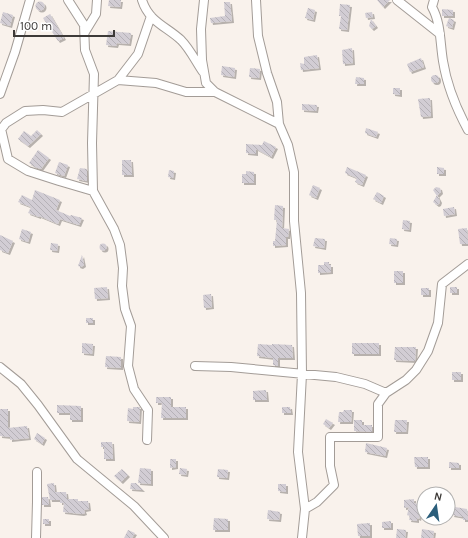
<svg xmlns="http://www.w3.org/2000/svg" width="468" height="538" font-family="Karla,sans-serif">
  <defs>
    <pattern id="building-back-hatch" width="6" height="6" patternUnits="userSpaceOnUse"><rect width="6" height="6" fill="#d2cdd4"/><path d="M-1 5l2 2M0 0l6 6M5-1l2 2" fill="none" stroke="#b5b1b7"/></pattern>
    <filter id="shadow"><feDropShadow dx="2" dy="2" stdDeviation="0" flood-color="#0004"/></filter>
  </defs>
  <rect width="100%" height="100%" fill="#f9f2ec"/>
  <path fill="url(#building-back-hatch)" filter="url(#shadow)" d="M109 0H121L120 7 108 6Z
    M377 0H390L383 7Z
    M35.5 6a4.5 4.5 0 1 1 9 0a4.5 4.5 0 1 1-9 0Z
    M224 2H230L232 21 211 23 210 18 225 16Z
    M340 4 350 5 347 30 339 29 341 16H339Z
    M308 8 315 10 313 20 305 18Z
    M442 9 453 10V16H442Z
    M3 12 13 15 10 26 0 23Z
    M372 12 373 17 366 18 365 13Z
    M50 14 64 38 58 41 43 18Z
    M449 18 454 20 452 28 446 26Z
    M371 19 376 26 372 29 369 26Z
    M108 31 131 33 129 44 117 43 116 46 106 45Z
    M352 48 353 63 343 64 342 50Z
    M317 55 319 68 301 70 300 63 304 64V57Z
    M421 58 424 67 410 72 407 64Z
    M222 66 235 68 234 77 221 75Z
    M250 68 260 69 259 78 249 77Z
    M431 79a4 4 0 1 1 8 0a4 4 0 1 1-8 0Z
    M356 77 364 78V84H355Z
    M393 88H400V95L393 94Z
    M430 98 431 116 421 117 418 99Z
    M302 104 317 105 316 111 302 110Z
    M366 128 378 132 376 137 365 133Z
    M37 130 41 134 28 146 18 139 24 131 31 136Z
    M264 141 276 147 271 157 256 149V154L246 153V144L262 145Z
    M38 150 49 158 41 169 35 167 29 163Z
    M122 160H131L132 175H122Z
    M59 162 68 165 64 176 55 173Z
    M347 167 366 175 362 185 355 182 357 178 345 173Z
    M437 167 444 168V174H437Z
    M80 168 87 169V181L77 179Z
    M169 170 174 171 173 178 168 177Z
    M246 171 254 172V183H242V174H246Z
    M313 185 320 188 316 198 309 195Z
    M436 187 440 188 441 192 437 196 433 190Z
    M35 190 60 200 56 210 70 216 71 215 82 218 79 225 60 219 58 224 39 216V217L28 213 31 207 18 202 22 195 32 200Z
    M377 192 384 196 381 203 373 199Z
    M437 195 440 201 439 204 437 205 433 202Z
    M275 205 283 206 282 228 289 229 288 237H286V245L273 246V241H275L277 220H274Z
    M454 207 455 214 444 216 443 209Z
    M403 220 410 221 409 230 402 229Z
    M467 228 468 244H460L458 229Z
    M22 229 31 232 28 242 19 239Z
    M0 235 13 241 8 253 0 250Z
    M315 238 325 239 324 248 313 246Z
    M390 238 397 239 396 245 389 244Z
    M51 243 58 244 57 251 50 250Z
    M99.5 247a3.5 3.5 0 1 1 7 0a3.5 3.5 0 1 1-7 0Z
    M82 255 84 265 81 267 78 266Z
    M324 262H329V265H331V272L318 273V265H324Z
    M394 271H403V283H394Z
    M107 287 108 298 95 299 94 288Z
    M450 287H457V293H450Z
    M421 288H429V295H421Z
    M211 294 212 307 204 308 203 295Z
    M86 318H93V323H86Z
    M82 343 93 344 92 354 82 353Z
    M352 343H379V354H352Z
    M258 344 272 345V344L292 345 293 358H278V366L273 365V358L257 356Z
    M395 347H416L415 361 394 360Z
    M106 356 121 357V368L105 367Z
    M452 372H461V380H452Z
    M266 390 267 400H253V391Z
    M156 397H171V407H186V418H161L162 403H156Z
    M57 405 81 406V420H70V413H57Z
    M133 407H140L139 422 127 421 128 408 133 409Z
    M282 407H290L291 413H282Z
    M0 409H8V428L27 426 29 438 10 440V437L0 436Z
    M344 410H352L351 422H338L339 412H343Z
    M326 419 333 423 329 428 323 424Z
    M354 420H362V425H372V432L354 431Z
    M395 420H407L406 432H394Z
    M37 433 45 438 42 444 34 439Z
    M101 442H112L113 459H104V447H101Z
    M366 443 387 448 385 456 365 452Z
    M414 457H428V467H415Z
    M170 459H176V467L170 468Z
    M449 462 459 463V468H449Z
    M140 468 151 469V484L138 483Z
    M180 468 187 469 186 475 179 474Z
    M122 469 128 475 121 482 114 476Z
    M218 469 228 470 227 478 217 477Z
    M54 483 55 492H66L67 499H78V501H88L89 509 84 510 85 513 82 514 63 512 64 503H60V500H50L47 484Z
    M131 483H136L143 490 130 489Z
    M278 484H286V492L278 491Z
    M42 497H48L49 505H42Z
    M414 499V503L424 506V512L421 511 419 519 417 518V521L409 520 410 516 407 515 409 507 404 508V500Z
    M455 507 467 509 468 520H463V517L452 515Z
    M268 510 280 512 279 520 267 519Z
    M214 518 228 519V530H213Z
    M43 519H49V524H43Z
    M391 521V528H382V522Z
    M370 523V536H358L357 524Z
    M397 529 406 530 405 538H396Z
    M422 529 434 531 433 538H421Z
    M128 530 135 533 132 538H124Z"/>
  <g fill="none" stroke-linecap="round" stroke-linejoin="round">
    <defs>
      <path id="minor" d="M68 0 84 25 85 50 94 74 92 143 93 191 114 229 120 245 123 268 122 286 125 309 131 326 128 366 134 389 148 410 147 440
        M142 0C149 22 166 26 181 40 190 49 196 62 203 72
        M204 0 201 29 202 60 206 83 215 92 279 124
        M256 0 258 36 267 73 277 102 279 124 288 145 294 172V221L301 293 302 374 298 452 305 509
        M397 0 440 34
        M434 0 432 7C441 23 440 43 443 61 447 86 456 108 468 130
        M85 32 96 14 97 0
        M118 80 138 54 151 16
        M0 94 15 52 30 0
        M1 129 8 159 28 171 59 181 93 191
        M0 131 6 123 25 111 43 110 62 112 118 80 156 83 186 92H215
        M195 366 231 367 336 377 365 384 386 393
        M0 367 21 384 38 405 77 459 134 506 164 538
        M36 538 37 502V472
        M302 538 305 509 317 502 334 485 330 466V437H378V404L386 393 406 380 416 370 428 351 438 323 442 284 468 264"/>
    </defs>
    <use href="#minor" stroke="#a39c97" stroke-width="10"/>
    <use href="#minor" stroke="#fff" stroke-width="8"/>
  </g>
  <g transform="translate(436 506) rotate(13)"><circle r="19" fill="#ffffff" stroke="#b1b0af"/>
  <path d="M0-3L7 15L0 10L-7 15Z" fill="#2b5e7b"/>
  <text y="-6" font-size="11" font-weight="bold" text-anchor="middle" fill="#3d3a38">N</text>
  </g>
  <path d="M14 30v6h100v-6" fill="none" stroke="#3d3a38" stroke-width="2"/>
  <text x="20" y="30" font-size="12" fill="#3d3a38" stroke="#ffffff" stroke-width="3" paint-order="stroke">100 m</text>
</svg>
